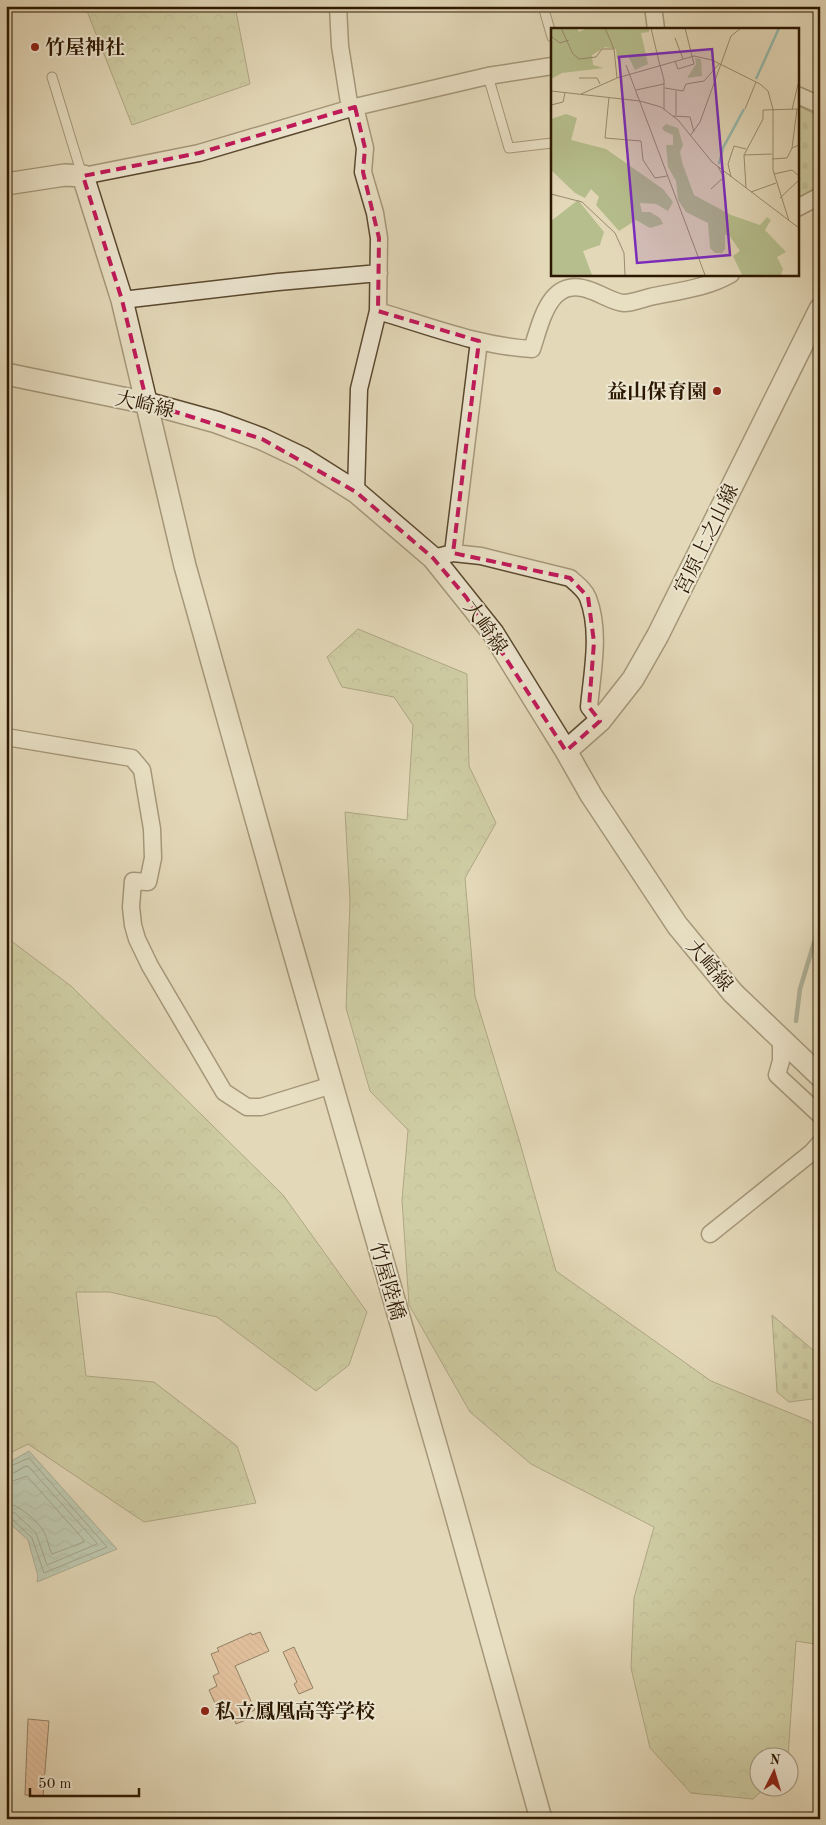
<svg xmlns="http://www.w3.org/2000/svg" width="826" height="1825" font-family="'Old Standard TT','Noto Serif JP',serif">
  <defs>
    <pattern id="forest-crowns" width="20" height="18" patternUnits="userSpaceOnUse" patternTransform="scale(1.25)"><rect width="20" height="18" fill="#b6be8d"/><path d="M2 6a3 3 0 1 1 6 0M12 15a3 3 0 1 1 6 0" fill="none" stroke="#9da378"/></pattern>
    <pattern id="cemetery-stones" width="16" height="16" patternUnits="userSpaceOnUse" patternTransform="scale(1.25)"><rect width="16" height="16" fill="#b6be8d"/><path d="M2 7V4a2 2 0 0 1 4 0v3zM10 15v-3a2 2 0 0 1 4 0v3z" fill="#9da378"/></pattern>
    <pattern id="water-waves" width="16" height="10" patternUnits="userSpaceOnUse" patternTransform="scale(1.25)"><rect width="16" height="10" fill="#95baad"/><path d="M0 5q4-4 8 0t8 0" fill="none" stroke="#819f93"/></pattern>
    <pattern id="building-back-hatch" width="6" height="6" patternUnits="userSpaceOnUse" patternTransform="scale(1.25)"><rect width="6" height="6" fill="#e2a47f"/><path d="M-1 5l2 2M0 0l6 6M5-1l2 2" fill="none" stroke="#c28c6c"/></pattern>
  </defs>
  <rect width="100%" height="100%" fill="#e3d8b8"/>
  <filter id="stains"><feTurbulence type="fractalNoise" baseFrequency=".004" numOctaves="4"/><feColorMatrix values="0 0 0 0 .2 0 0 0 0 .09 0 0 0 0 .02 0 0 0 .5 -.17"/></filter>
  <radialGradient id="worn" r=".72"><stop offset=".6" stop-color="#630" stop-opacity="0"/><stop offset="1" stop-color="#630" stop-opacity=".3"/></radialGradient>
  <path fill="url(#forest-crowns)" stroke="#716b46" d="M85 6H235L250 84 132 125Z
    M358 629 467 674 469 766 496 823 465 878 475 996 520 1143 556 1271 711 1381 810 1421 820 1431V1645L796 1641 788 1757 758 1758V1788H765L753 1799 691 1793 650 1748 631 1668 634 1598 654 1527 531 1464 470 1412 409 1305 402 1200 408 1130 370 1091 346 1008 350 901 345 812 407 820 413 725 394 697 342 687 327 657Z
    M6 937 71 986 283 1195 367 1312 349 1365 316 1391 217 1317 110 1292H76L86 1376 154 1382 237 1446 256 1503 144 1522 28 1444 6 1455Z"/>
  <path fill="url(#cemetery-stones)" stroke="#716b46" d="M797 105 820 117V175L813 196 797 199Z
    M772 1315 813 1350 820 1358V1398L789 1402 777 1392Z"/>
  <path fill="url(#water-waves)" stroke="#6b7968" d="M29 1451 117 1549 37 1582 38 1576 28 1540 6 1520V1464Z"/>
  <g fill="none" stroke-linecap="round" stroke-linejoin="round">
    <path stroke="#606956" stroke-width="1" d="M6 1468 29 1458 107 1547 44 1573 32 1538 12 1519 6 1517
      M6 1475 12 1474 26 1466H28L96 1542 97 1544 47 1565 36 1533 15 1513 6 1511
      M6 1482 13 1481 27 1476 83 1539 84 1542 52 1554C48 1547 48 1539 44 1532 38 1521 18 1504 6 1503"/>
    <path stroke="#6b7968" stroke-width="4.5" d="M796 1021 800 989 820 923"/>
  </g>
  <path fill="url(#building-back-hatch)" stroke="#2c1800" d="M260 1632 269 1651 235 1666 255 1710 246 1714 248 1719 236 1724 233 1717 223 1721 209 1690 217 1686 213 1676 219 1673 211 1654 219 1651 217 1648 251 1633 252 1635Z
    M294 1647 313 1688 299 1694 294 1684 297 1682 283 1652Z
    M28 1719 49 1721 43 1796 25 1795Z"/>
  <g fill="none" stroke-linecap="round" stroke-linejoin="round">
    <defs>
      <path id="service" d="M543 6 552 37
        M488 76 509 148 552 143
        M52 77 82 175"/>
      <path id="minor" d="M338 6 340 46 350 109
        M653 6 656 29
        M797 95 820 105
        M355 107 365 148 363 172 375 213 379 238 378 311 359 389 356 492
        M83 176 199 153 355 107 488 76 552 66
        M797 208 820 196
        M122 300 278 282 379 273
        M378 311C429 326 479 346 532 349 542 319 550 274 592 291 601 294 615 303 624 303 633 303 642 299 650 297 678 291 707 288 731 274
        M453 553 479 341
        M433 558 453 553 481 556 570 578C577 584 585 590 588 598 601 632 592 673 589 707L600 721
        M6 737 132 758 142 770 152 829 153 858 148 882 133 881 131 907 133 925 137 939 150 966 224 1092 247 1107H261L332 1085
        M781 1041V1061L777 1075 820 1115
        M710 1234 811 1153 820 1143"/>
      <path id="tertiary" d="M6 184 65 175 83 176 122 300 185 566 283 915 453 1504 541 1819
        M6 374 147 403 216 422 262 439 302 458 356 492 433 558 493 633 566 751 591 795 677 925 733 993 820 1076
        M566 751 600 721 633 679 658 635 820 309"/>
    </defs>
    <use href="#service" stroke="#5a482e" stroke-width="11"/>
    <use href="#minor" stroke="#5a482e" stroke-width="19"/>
    <use href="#tertiary" stroke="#5a482e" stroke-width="24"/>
    <use href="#service" stroke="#ede6d1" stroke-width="9"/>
    <use href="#minor" stroke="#ede6d1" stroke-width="16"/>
    <use href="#tertiary" stroke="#ede6d1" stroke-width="21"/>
  </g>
  <path d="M0 0H826V1825H0ZM355 107 365 148 363 172 379 238 378 311 479 341 453 553 570 578 588 597 594 642 589 707 600 721 566 751 466 597 433 558 356 492 262 439 147 403 122 300 83 176 199 153Z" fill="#e3d8b8" fill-opacity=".55" fill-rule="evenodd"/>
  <path fill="none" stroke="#c2185b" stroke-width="4" stroke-dasharray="10 6" stroke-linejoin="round" d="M355 107 365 148 363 172 379 238 378 311 479 341 453 553 570 578 588 597 594 642 589 707 600 721 566 751 466 597 433 558 356 492 262 439 147 403 122 300 83 176 199 153Z"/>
  <g fill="#8f2418" stroke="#ede6d1" stroke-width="2">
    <circle cx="35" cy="47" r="5"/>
    <circle cx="717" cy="391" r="5"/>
    <circle cx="205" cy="1711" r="5"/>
  </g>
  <g text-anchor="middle" stroke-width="4" stroke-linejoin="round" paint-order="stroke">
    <g font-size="20" font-weight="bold" fill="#2c1800" stroke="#ede6d1" text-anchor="start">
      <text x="45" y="54">竹屋神社</text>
      <text x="707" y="398" text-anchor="end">益山保育園</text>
      <text x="215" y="1718">私立鳳凰高等学校</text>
    </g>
    <g font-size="20" fill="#2c1800" stroke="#ede6d1">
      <text transform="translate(145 404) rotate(13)" y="7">大崎線</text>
      <text transform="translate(706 539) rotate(-64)" y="7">宮原上之山線</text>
      <text transform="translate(486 627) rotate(55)" y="7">大崎線</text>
      <text transform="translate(710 965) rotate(50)" y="7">大崎線</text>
      <text transform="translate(388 1281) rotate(74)" y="7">竹屋陸橋</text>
    </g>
  </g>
  <g transform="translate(551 28)">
    <rect width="248" height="248" fill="#e3d8b8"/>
    <path d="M26 0 28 4 36 0H98V4L90 5 97 36 84 42 77 28 66 31 65 21 54 19 41 27 42 37 53 40 11 45 0 51V1ZM144 30 150 31 151 48 136 50 145 36ZM15 86 26 90 20 112 55 121 112 161 122 174 117 183 105 176 89 175 91 184H99L109 190 112 196 99 200 85 192 68 203 45 177 48 169 40 161 34 170 24 165 0 142V91ZM115 96 127 100 132 117 129 124 132 137 143 167 180 187 209 197 216 189 220 192 214 202 235 224 226 229 232 241 230 247H191L182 228 189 223 178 207H174V221L171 225H164L159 220 157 195 135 184 127 172 125 153 117 139 115 117H122V107L113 103 111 100ZM27 172 53 204 49 217 32 223 41 247H0V193Z" fill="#b6be8d"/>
    <path fill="none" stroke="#95baad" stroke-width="2.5" d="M205 51 228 0M168 136 172 120 193 81"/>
    <path fill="none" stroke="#9a8b6e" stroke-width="1" d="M10 0 22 26 28 31 45 29 51 21H63M54 0 63 21 66 50M100 0 109 38M0 8 9 15 18 12M124 10 132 31M124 33 127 41 143 36 134 0M75 37 154 247M109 37 113 52V81M28 50H46L49 56M114 60 132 63 135 56 153 53 168 36M85 62 113 56M0 63 89 73 110 79 127 92 161 134 248 200M30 66 66 50 143 28 161 32 209 56 217 63 222 81V142L238 193M58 69 54 110 90 113 92 132 104 150 116 148M0 77 12 74 14 65M194 81 205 54M241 82 247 56M125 87V63M122 88 139 89 143 104M139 108 149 94 180 8 190 0M241 120 246 81M193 127 221 126M221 131 236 130 241 120 248 117M223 146 241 142 248 148M180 149 177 136 183 118 195 121M195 160 193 127 212 91V82L248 81M160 161 173 149 167 139M200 164 225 155M0 166 31 174 64 205 73 225 74 247M229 170 248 152"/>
    <path fill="#7b2cbf" fill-opacity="0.15" stroke="#7b2cbf" stroke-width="2.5" d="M161 21 179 227 86 235 68 29Z"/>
    <rect width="248" height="248" fill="none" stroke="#2c1800" stroke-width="2.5"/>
  </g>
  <rect width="826" height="1825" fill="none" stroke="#e3d8b8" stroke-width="25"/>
  <rect x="8" y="8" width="811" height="1810" fill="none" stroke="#2c1800" stroke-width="2.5"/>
  <rect x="12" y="12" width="801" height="1800" fill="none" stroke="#2c1800"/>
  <g transform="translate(774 1772) rotate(5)"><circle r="24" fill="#ede6d1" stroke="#a0947d"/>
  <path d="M0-4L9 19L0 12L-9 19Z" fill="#8f2418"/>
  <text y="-8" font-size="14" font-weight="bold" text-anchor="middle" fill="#2c1800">N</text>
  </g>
  <path d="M30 1788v8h109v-8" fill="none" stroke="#2c1800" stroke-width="2.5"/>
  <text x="38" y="1788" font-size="15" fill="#2c1800" stroke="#ede6d1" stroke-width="4" paint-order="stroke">50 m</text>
  <rect width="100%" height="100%" filter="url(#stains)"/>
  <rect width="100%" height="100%" fill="url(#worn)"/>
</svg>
